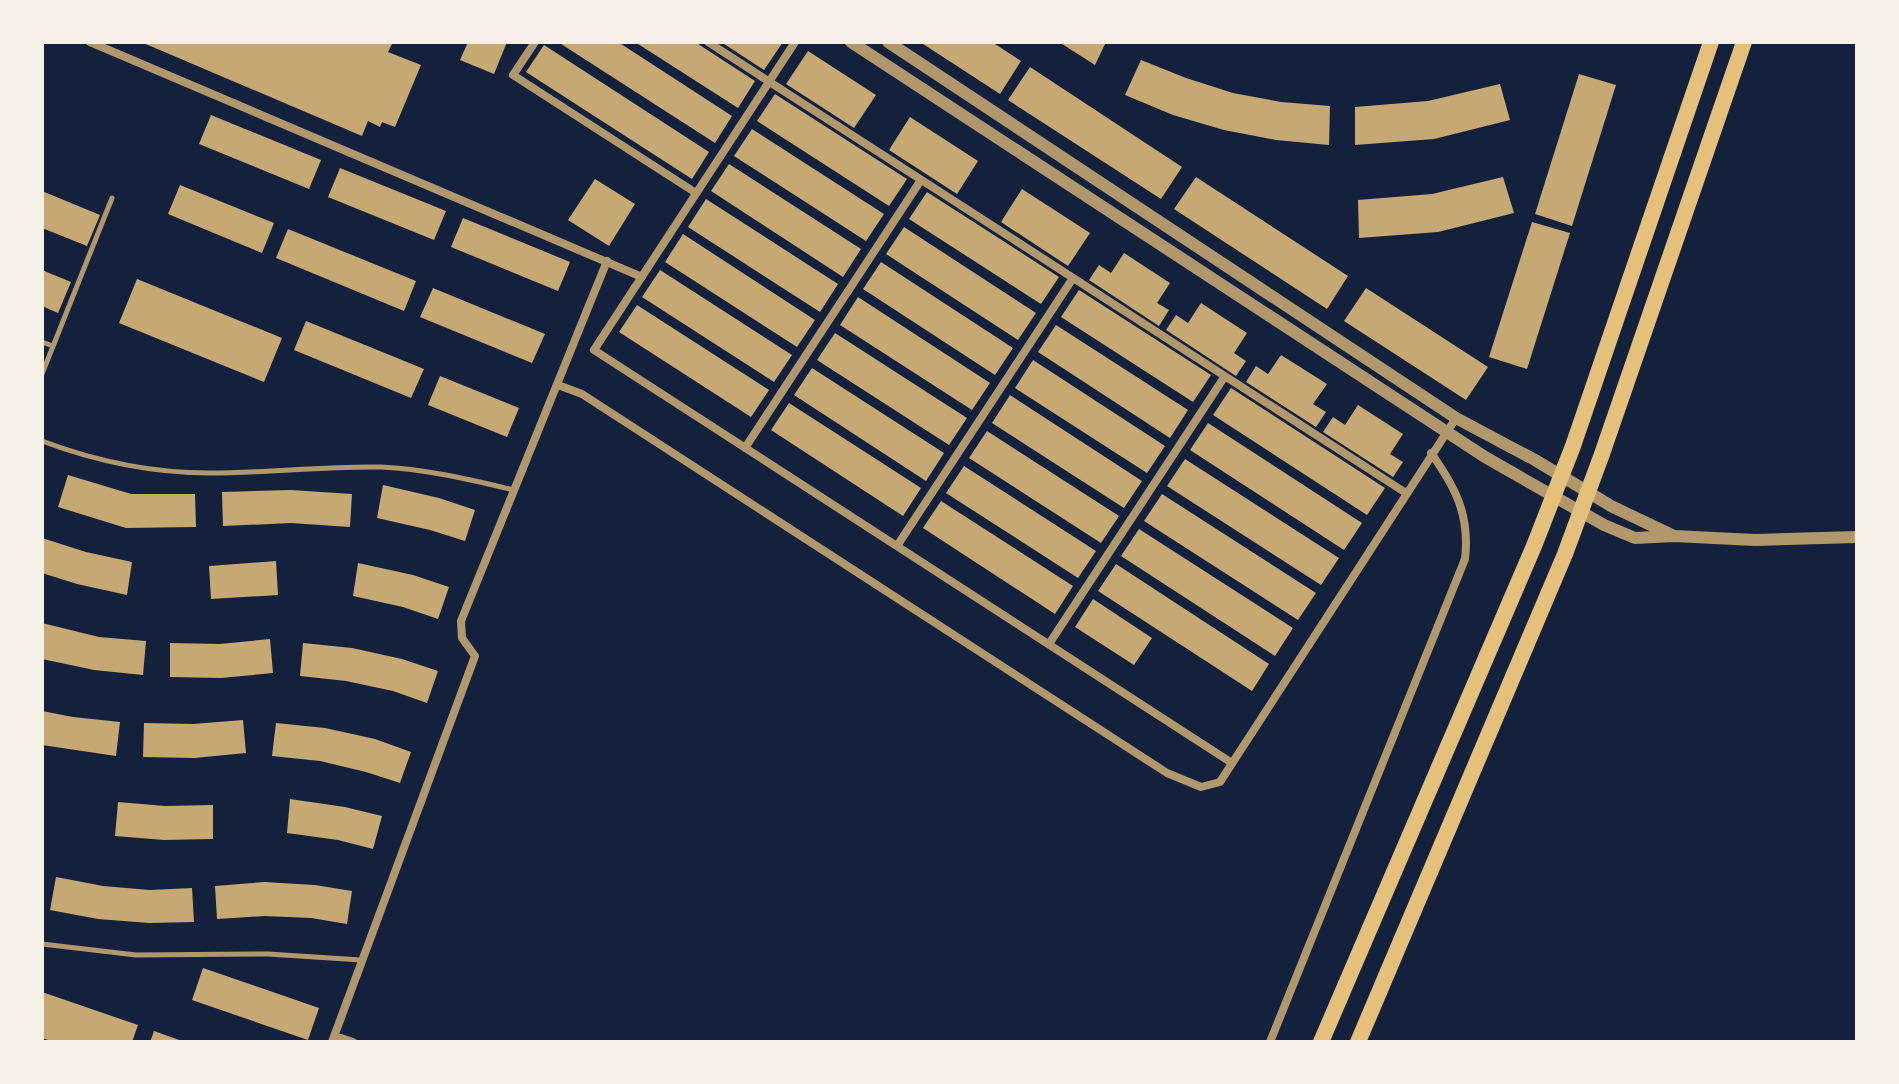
<svg xmlns="http://www.w3.org/2000/svg" width="1899" height="1084" font-family="'Fira Sans Condensed',sans-serif">
  <rect width="100%" height="100%" fill="#14213d"/>
  <path fill="#c6a872" d="M141 42H393L388 52 421 65 395 127 382 122 380 127 368 121 362 136Z
    M468 42H507L494 74 460 60Z
    M558 42H618L732 116 715 143Z
    M635 42H695L755 81 738 108Z
    M721 42H783L764 70Z
    M920 42H992L1021 61 1000 94Z
    M1059 42H1106L1095 65Z
    M544 45 709 152 692 179 526 72Z
    M808 51 876 95 854 128 786 84Z
    M1141 60 1186 78 1233 93 1281 102 1330 106 1329 145 1276 140 1224 130 1173 115 1125 95Z
    M1030 67 1182 167 1161 199 1008 100Z
    M1579 74 1616 85 1572 226 1535 214Z
    M1500 84 1510 120 1434 139 1355 145V107L1428 101Z
    M775 94 907 179 889 206 757 121Z
    M211 115 321 160 309 189 199 144Z
    M910 117 978 161 957 194 889 150Z
    M752 129 884 214 866 241 734 156Z
    M729 164 861 249 843 277 711 191Z
    M340 168 446 211 434 240 328 197Z
    M1196 177 1348 276 1327 309 1174 209Z
    M1503 177 1514 213 1438 232 1359 238 1358 200 1432 194Z
    M595 179 635 204 609 246 568 220Z
    M180 185 274 223 262 253 168 214Z
    M1022 189 1090 233 1068 266 1001 222Z
    M42 191 100 215 87 246 42 228Z
    M927 192 1059 277 1041 304 909 219Z
    M706 199 838 284 820 312 688 227Z
    M463 218 570 262 558 291 451 247Z
    M1532 222 1570 233 1527 369 1489 357Z
    M904 227 1036 313 1018 340 886 254Z
    M288 229 416 281 404 311 276 258Z
    M683 234 815 320 797 347 665 262Z
    M1124 253 1170 283 1157 303 1169 310 1159 326 1089 280 1099 265 1111 273Z
    M881 262 1013 348 995 375 863 289Z
    M42 270 71 282 58 313 42 306Z
    M660 270 792 355 774 382 642 297Z
    M137 279 282 338 264 382 119 323Z
    M433 288 545 334 532 363 420 317Z
    M1366 288 1488 367 1466 400 1344 321Z
    M1079 290 1211 375 1193 402 1061 317Z
    M858 297 990 383 972 410 840 325Z
    M1201 303 1247 333 1234 353 1246 361 1236 376 1166 330 1176 315 1188 323Z
    M637 305 769 390 751 417 619 332Z
    M306 321 424 369 411 398 294 350Z
    M1056 325 1188 410 1170 438 1038 352Z
    M835 333 967 418 949 445 817 360Z
    M1281 355 1327 384 1313 404 1326 412 1316 427 1246 382 1256 366 1268 374Z
    M1033 360 1165 446 1147 473 1015 388Z
    M812 368 944 453 926 481 794 395Z
    M440 376 519 408 507 437 428 405Z
    M1231 388 1385 488 1367 515 1213 415Z
    M1010 395 1142 481 1124 508 992 423Z
    M789 403 921 488 903 516 771 430Z
    M1358 405 1403 434 1390 454 1403 462 1393 477 1323 432 1333 417 1345 425Z
    M1208 423 1362 523 1344 550 1190 450Z
    M987 431 1119 516 1101 543 969 458Z
    M1185 459 1339 558 1321 585 1167 486Z
    M964 466 1096 551 1078 578 946 493Z
    M68 475 131 494H195L196 527 126 528 58 507Z
    M383 485 439 498 475 510 465 541 430 530 377 518Z
    M291 490 352 494 350 527 291 523 223 526 222 492Z
    M1162 494 1316 593 1298 620 1144 521Z
    M941 501 1073 586 1055 614 923 528Z
    M1139 529 1293 628 1275 656 1121 556Z
    M42 538 86 552 132 562 127 595 77 584 42 573Z
    M276 561 278 595 211 599 209 566Z
    M358 563 413 575 449 587 438 619 403 607 353 596Z
    M1116 564 1269 664 1252 691 1098 591Z
    M1093 599 1152 638 1134 665 1075 627Z
    M42 623 99 637 146 641 143 675 94 670 42 659Z
    M270 639 273 673 221 678 170 677V643L220 644Z
    M303 643 352 648 402 659 438 671 427 703 393 691 346 681 300 676Z
    M42 711 73 717 120 722 116 756 42 745Z
    M243 720 246 753 194 758 143 757 144 723 193 724Z
    M276 723 325 728 375 739 411 752 400 783 366 772 320 761 272 756Z
    M290 799 345 807 382 816 373 849 338 840 287 833Z
    M118 802 165 806 213 805V839L164 840 115 836Z
    M56 877 103 886 150 890 192 888 194 922 149 923 98 919 50 910Z
    M264 882 315 885 352 891 347 924 311 918 264 916 217 919 215 886Z
    M203 968 319 1008 308 1040 192 1000Z
    M42 992 138 1025 132 1042H54L42 1038Z
    M154 1031 185 1042H150Z"/>
  <g fill="none" stroke-linecap="round" stroke-linejoin="round">
    <path stroke="#b1986c" stroke-width="5" d="M42 342 53 346
      M42 374 112 198
      M42 441C95 461 153 473 210 473 268 473 323 466 381 467 426 469 471 480 514 490
      M42 944 136 955 268 954 361 960"/>
    <path stroke="#b1986c" stroke-width="8" d="M90 42 642 277
      M535 42 513 75 696 193
      M708 42 1406 493
      M795 42 594 350 1232 763
      M558 385 582 394 1167 773 1201 787 1220 782 1456 418
      M745 448 921 180
      M897 546 1073 278
      M1049 644 1225 376
      M335 1036 353 1042
      M332 1042 475 656 462 638 461 621 607 261
      M1270 1042 1465 559C1470 516 1456 488 1431 453"/>
    <path stroke="#b1986c" stroke-width="12" d="M851 42 1485 457 1604 525 1635 538 1674 536 1611 506 1535 460 1456 418 888 42
      M1674 536 1755 540 1857 537"/>
    <path stroke="#e5c07b" stroke-width="16" d="M1321 1042 1534 546 1573 446 1711 42
      M1358 1042 1565 554 1602 454 1744 42"/>
  </g>
  <rect width="1899" height="1084" fill="none" stroke="#f6f1e7" stroke-width="88"/>
</svg>
